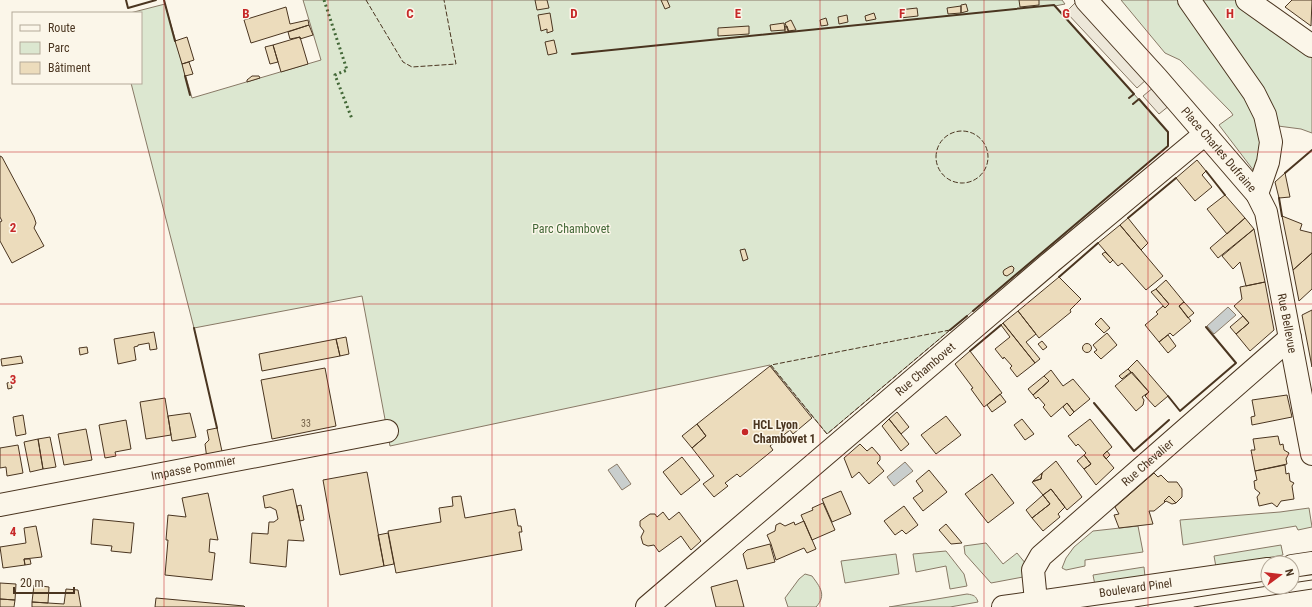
<svg xmlns="http://www.w3.org/2000/svg" width="1312" height="607" font-family="'Roboto Condensed',sans-serif">
  <rect width="100%" height="100%" fill="#fbf6e9"/>
  <path fill="#dce7d0" stroke="#887966" d="M303 0H1062L1065 4 1055 6 1168 132V146L827 434 770 365 390 446 362 296 194 328 131 83H141V13H130L165 4 192 98 321 60Z
    M1121 0H1241L1312 46V133L1301 129 1278 126 1263 151 1254 171 1219 125 1233 115 1231 112 1180 60 1165 53Z
    M1309 508 1312 527 1298 530 1296 526 1183 545 1180 520 1280 512Z
    M1138 526 1143 552 1085 560V566L1066 570 1062 568 1066 558 1074 547 1093 531Z
    M986 543 1003 564 1017 553 1026 564 1023 577 991 583 965 554 964 546Z
    M1281 545 1283 555 1216 567 1214 556Z
    M946 551 964 574 967 586 950 589 946 566 916 572 913 554Z
    M896 554 899 574 845 583 841 561Z
    M1144 567 1145 577 1095 585 1093 575Z
    M805 574 812 576C820 587 827 595 816 607H788L785 598 799 579Z
    M967 594C974 595 976 596 978 602L950 607H889Z"/>
  <path fill="#ede7d9" stroke="#887966" d="M1076 2 1147 79 1137 88 1066 12Z
    M1154 87 1170 105 1159 114 1143 96Z"/>
  <path fill="#c9cecd" stroke="#887966" d="M1228 307 1236 315 1214 334 1207 326Z
    M905 462 913 471 894 486 887 477Z
    M617 464 631 484 622 490 608 470Z"/>
  <path fill="#ecdcbc" stroke="#4a3520" d="M535 0H547L549 8 537 10Z
    M661 0H667L670 7 665 9Z
    M1019 0H1039V5L1020 7Z
    M1292 0H1312L1311 26 1285 7Z
    M966 4 968 11 961 13V5Z
    M961 6V13L948 14 947 8Z
    M286 7 290 24 308 20 309 25 251 43 244 20Z
    M917 8 918 16 900 18 899 10Z
    M550 13 553 31 547 33V29L541 31 538 15Z
    M874 13 876 19 866 21 865 16Z
    M847 15 848 22 839 24 838 17Z
    M826 18 828 25 821 26 820 20Z
    M791 20 796 30 788 31 785 23Z
    M784 23 785 30 771 31 770 25Z
    M309 25 313 35 300 39V37L290 39 288 32Z
    M749 26V34L718 36V28Z
    M787 26 789 32H785V27Z
    M187 37 194 60 182 64 175 41Z
    M300 37 308 64 281 72 273 45Z
    M554 40 557 53 548 55 545 42Z
    M273 45 278 62 270 64 265 47Z
    M189 62 193 74 185 76 182 64Z
    M252 76H259L260 78 247 82V80Z
    M0 156 2 157 34 217 36 223 34 228 44 246 12 263 0 241V222L2 221 0 217Z
    M1197 160 1206 171 1202 175 1212 187 1195 201 1176 178Z
    M1285 173 1290 197 1279 198 1275 182Z
    M1225 195 1245 218 1227 234 1207 209Z
    M1282 216 1302 224 1300 230 1312 233V253L1293 270Z
    M1128 218 1148 243 1141 250 1120 225Z
    M1245 218 1254 229 1218 258 1210 248Z
    M1120 225 1163 276 1146 290 1122 263 1118 266 1098 243Z
    M1254 229 1265 282 1246 286 1240 262 1233 269 1222 256Z
    M745 249 748 259 743 261 740 250Z
    M1105 252 1113 260 1110 263 1102 254Z
    M1312 253V289L1299 301 1293 270Z
    M1012 266 1014 268 1013 272 1007 276 1004 275 1003 272 1004 270 1009 267Z
    M1059 277 1081 299 1070 310 1071 312 1039 338 1018 311Z
    M1166 280 1184 302 1179 306 1191 321 1173 336 1170 333 1159 342 1145 325 1158 314 1156 312 1163 306 1165 308 1169 304 1156 289Z
    M1265 282 1274 330 1250 351 1236 334 1249 323 1234 306 1242 299 1240 287Z
    M1156 289 1169 304 1165 308 1151 292Z
    M1184 302 1194 313 1188 318 1179 306Z
    M1312 310V367L1302 315Z
    M1018 311 1036 334 1026 342 1040 359 1035 363 1003 323Z
    M1243 316 1249 323 1236 334 1230 327Z
    M1101 318 1110 328 1104 333 1095 324Z
    M1003 323 1035 363 1017 377 1010 368 1012 366 1004 357 1003 359 995 349 1010 337 1001 325Z
    M154 332 157 349 150 350 149 343 138 345V346L134 347 136 360 118 364 114 339Z
    M1107 333 1117 345 1101 359 1094 352 1097 350 1093 345Z
    M1168 335 1176 346 1168 353 1159 342Z
    M346 337 349 354 340 356 336 339Z
    M336 339 340 356 262 371 259 354Z
    M1042 341 1047 347 1043 350 1038 344Z
    M1082.5 348a4.5 4.5 0 1 1 9 0a4.5 4.5 0 1 1-9 0Z
    M87 347 88 353 80 355 79 348Z
    M970 351 1002 393 984 407 971 389 973 388 955 364Z
    M21 356 23 363 2 366 1 359Z
    M1137 360 1168 396 1155 407 1145 396 1149 392 1128 369Z
    M770 366 812 418 793 434 790 430 770 446 773 450 740 477 737 474 725 483 728 486 714 497 703 484 714 476 692 448 706 436 697 424Z
    M325 368 336 426 272 439 261 380Z
    M1128 369 1131 372 1122 379 1119 376Z
    M1051 370 1063 386 1073 379 1090 399 1074 412 1067 403 1051 417 1043 407 1045 405 1038 397 1036 399 1033 395 1049 381 1044 376Z
    M1132 372 1149 392 1142 397 1144 400 1143 405 1136 411 1115 386Z
    M1044 376 1049 381 1033 395 1028 389Z
    M11 382 12 388 8 389 7 383Z
    M1000 394 1006 402 992 412 987 405Z
    M1287 395 1292 417 1252 425 1251 417 1255 416 1252 400Z
    M165 398 171 435 146 439 140 402Z
    M1067 403 1074 412 1070 416 1063 407Z
    M897 412 909 427 901 434 889 419Z
    M190 413 196 437 172 441 168 416Z
    M23 415 26 434 16 436 13 417Z
    M946 416 961 435 936 454 921 435Z
    M889 419 909 444 901 451 882 426Z
    M1022 419 1034 434 1025 440 1014 425Z
    M1090 419 1112 447 1103 455 1114 468 1096 485 1084 469 1091 464 1084 455 1086 453 1078 444 1076 446 1068 436Z
    M126 420 131 449 115 452 116 456 105 458 99 425Z
    M697 424 706 436 692 448 682 436Z
    M217 428 223 456 207 459 205 444 209 440 207 430Z
    M86 429 92 460 64 465 58 434Z
    M1278 436 1280 445 1283 444 1284 450 1289 453 1286 459 1287 464 1255 471 1251 450H1255L1253 439Z
    M50 437 56 467 43 469 38 439Z
    M38 439 43 469 30 472 24 442Z
    M860 444 867 451 872 447 880 456V460L877 463 884 471 869 484 859 472 852 478 844 458Z
    M18 445 23 473 7 476 6 467 0 468V448Z
    M1107 451 1110 455 1106 459 1103 455Z
    M1084 455 1091 464 1084 469 1077 461Z
    M682 457 700 480 681 495 663 472Z
    M1056 461 1082 497 1067 510 1051 489 1043 495 1032 482 1041 479 1042 473Z
    M1285 465 1286 474 1289 473 1290 481 1294 483 1292 486 1294 499 1281 501 1277 507 1272 503 1259 506 1257 497 1260 493 1255 489 1254 481 1257 480 1255 471Z
    M929 470 947 492 923 511 913 498 923 491 916 481Z
    M367 472 384 566 340 575 323 480Z
    M1042 473 1041 479 1033 481Z
    M1154 473 1158 477 1161 475 1168 482H1177L1182 489V497L1176 503 1169 496 1164 501 1165 502 1154 511H1149L1153 524 1119 528 1114 515 1119 514 1115 507Z
    M992 474 1014 503 988 523 965 494Z
    M293 489 304 541 288 540 286 567 250 563 252 533 268 534 269 522H274L278 519 276 510 270 507 265 508 263 496Z
    M1051 489 1065 507 1058 514 1060 517 1043 531 1032 518 1050 504 1043 495Z
    M841 491 851 514 832 522 822 499Z
    M208 493 218 540 210 539 209 552 215 553 212 580 165 575 168 540H166L168 515 186 517 182 498Z
    M1043 495 1050 504 1032 518 1026 510Z
    M461 496 465 518 515 509 518 526H521L522 532H519L522 550 396 573 388 531 441 522 439 508 453 506 452 497Z
    M1169 496 1176 503 1172 504 1166 501 1165 502 1164 501Z
    M823 503 835 530 812 540 801 515 813 510 812 508Z
    M301 505 304 520 300 521 297 506Z
    M904 506 918 525 906 534 902 530 895 535 884 521Z
    M663 512 669 520 679 512 701 541 691 550 681 536 659 552 654 545 648 546 643 544 641 537 644 531 640 526V521L650 514H655L657 517Z
    M93 519 134 523 131 553 111 551 112 546 91 544Z
    M804 521 816 549 807 553 804 548 776 560 771 544 767 535 775 531 776 525 780 523 785 526 794 522 795 525Z
    M946 524 962 543 951 544 939 530Z
    M36 526 42 557 24 559 25 565 3 568 0 547 26 543 24 528Z
    M388 533 394 564 384 566 378 535Z
    M770 544 775 562 747 569 743 554 747 550Z
    M24 559H30L31 564 25 565Z
    M737 580 744 607H716L711 587Z
    M0 583 16 584 15 600 0 599Z
    M34 585 49 587 48 603 32 602Z
    M66 589 78 590 81 607H32V602L64 604Z
    M156 598 244 606 245 607H155Z
    M0 599 15 600 14 607H0Z"/>
  <g fill="none" stroke-linecap="round" stroke-linejoin="round">
    <defs>
      <g id="minor">
        <path id="s1" d="M1086 0 1157 78 1257 194 1266 212 1312 454"/>
        <path d="M1189 0 1254 93 1265 115 1271 142 1268 162 1257 194"/>
        <path d="M1247 0 1312 46"/>
        <path id="s2" d="M0 505 387 431"/>
        <path id="s3" d="M1036 601 1033 570 1041 556 1290 338"/>
        <path id="s4" d="M647 607 1051 262 1205 134"/>
      </g>
      <g id="major">
        <path d="M1292 566 1312 563"/>
        <path id="s5" d="M1003 607 1268 569"/>
      </g>
    </defs>
    <use href="#minor" stroke="#4a3520" stroke-width="24"/>
    <use href="#major" stroke="#4a3520" stroke-width="24"/>
    <use href="#minor" stroke="#fbf6e9" stroke-width="22"/>
    <use href="#major" stroke="#fbf6e9" stroke-width="22"/>
    <path stroke="#4a3520" stroke-width="1" d="M1292 583 1312 580
      M1135 607 1268 586
      M1194 607 1312 589"/>
    <path stroke="#436837" stroke-width="3" stroke-dasharray="2 3" stroke-linecap="butt" d="M324 0 347 70 335 75 352 119"/>
    <path stroke="#4a3520" stroke-width="1" stroke-dasharray="5 2" stroke-linecap="butt" d="M366 0 403 62 412 67 456 64 444 0
      M936 157a26 26 0 1 1 52 0a26 26 0 1 1-52 0Z
      M950 330 827 434 771 365Z"/>
    <path stroke="#4a3520" stroke-width="2" d="M126 0 128 8 156 0
      M164 0 175 41
      M572 54 1054 5 1134 94 1129 98
      M185 76 190 95
      M1206 171 1225 195
      M1285 173 1312 150
      M1279 198 1282 216
      M1128 218 1176 178
      M1059 277 1098 243
      M973 311 1168 146V132L1139 99 1133 104
      M194 328 217 428
      M950 330 967 316
      M970 351 1001 325
      M1168 396 1180 411 1236 363 1206 327
      M1094 403 1134 451 1169 420"/>
  </g>
  <path fill="none" stroke="#c62828" stroke-width="1" stroke-opacity="0.55" d="M164 0V607M328 0V607M492 0V607M656 0V607M820 0V607M984 0V607M1148 0V607M0 152H1312M0 304H1312M0 455H1312"/>
  <circle fill="#c62828" stroke="#fbf6e9" stroke-width="1.5" cx="745" cy="432" r="4"/>
  <g text-anchor="middle" stroke-width="3" stroke-linejoin="round" paint-order="stroke">
    <g font-size="10" fill="#725f47">
      <text x="306" y="427">33</text>
    </g>
    <g font-size="12" fill="#4a3520" stroke="#fbf6e9">
      <text dy="4" stroke="none"><textPath href="#s1" startOffset="200">Place Charles Dufraine</textPath></text>
      <text dy="4" stroke="none"><textPath href="#s1" startOffset="392">Rue Bellevue</textPath></text>
      <text dy="4" stroke="none"><textPath href="#s4" startOffset="366">Rue Chambovet</textPath></text>
      <text dy="4" stroke="none"><textPath href="#s3" startOffset="189">Rue Chevalier</textPath></text>
      <text dy="4" stroke="none"><textPath href="#s2" startOffset="197">Impasse Pommier</textPath></text>
      <text dy="4" stroke="none"><textPath href="#s5" startOffset="134">Boulevard Pinel</textPath></text>
    </g>
    <g font-size="12" fill="#436837" stroke="#fbf6e9">
      <text x="571" y="233">Parc Chambovet</text>
    </g>
    <g font-size="12" font-weight="bold" fill="#4a3520" stroke="#fbf6e9" text-anchor="start">
      <text x="753" y="429">HCL Lyon<tspan x="753" dy="14">Chambovet 1</tspan></text>
    </g>
  </g>
  <g font-size="13" text-anchor="middle" font-weight="bold" fill="#c62828" stroke="#fbf6e9" stroke-width="3" stroke-linejoin="round" paint-order="stroke">
    <text x="246" y="18">B</text>
    <text x="410" y="18">C</text>
    <text x="574" y="18">D</text>
    <text x="738" y="18">E</text>
    <text x="902" y="18">F</text>
    <text x="1066" y="18">G</text>
    <text x="1230" y="18">H</text>
    <text x="13" y="232">2</text>
    <text x="13" y="384">3</text>
    <text x="13" y="536">4</text>
  </g>
  <rect x="12" y="12" width="130" height="72" fill="#fbf6e9" stroke="#b4a999"/>
  <rect x="20" y="25" width="20" height="6" fill="#fbf6e9" stroke="#b4a999"/>
  <text x="48" y="32" font-size="12" fill="#4a3520">Route</text>
  <rect x="20" y="42" width="20" height="12" fill="#dce7d0" stroke="#b4a999"/>
  <text x="48" y="52" font-size="12" fill="#4a3520">Parc</text>
  <rect x="20" y="62" width="20" height="12" fill="#ecdcbc" stroke="#b4a999"/>
  <text x="48" y="72" font-size="12" fill="#4a3520">Bâtiment</text>
  <g transform="translate(1280 575) rotate(75)"><circle r="19" fill="#fbf6e9" stroke="#b4a999"/>
  <path d="M0-3L7 15L0 10L-7 15Z" fill="#c62828"/>
  <text y="-6" font-size="11" font-weight="bold" text-anchor="middle" fill="#4a3520">N</text>
  </g>
  <path d="M14 587v6h60v-6" fill="none" stroke="#4a3520" stroke-width="2"/>
  <text x="20" y="587" font-size="12" fill="#4a3520" stroke="#fbf6e9" stroke-width="3" paint-order="stroke">20 m</text>
</svg>
